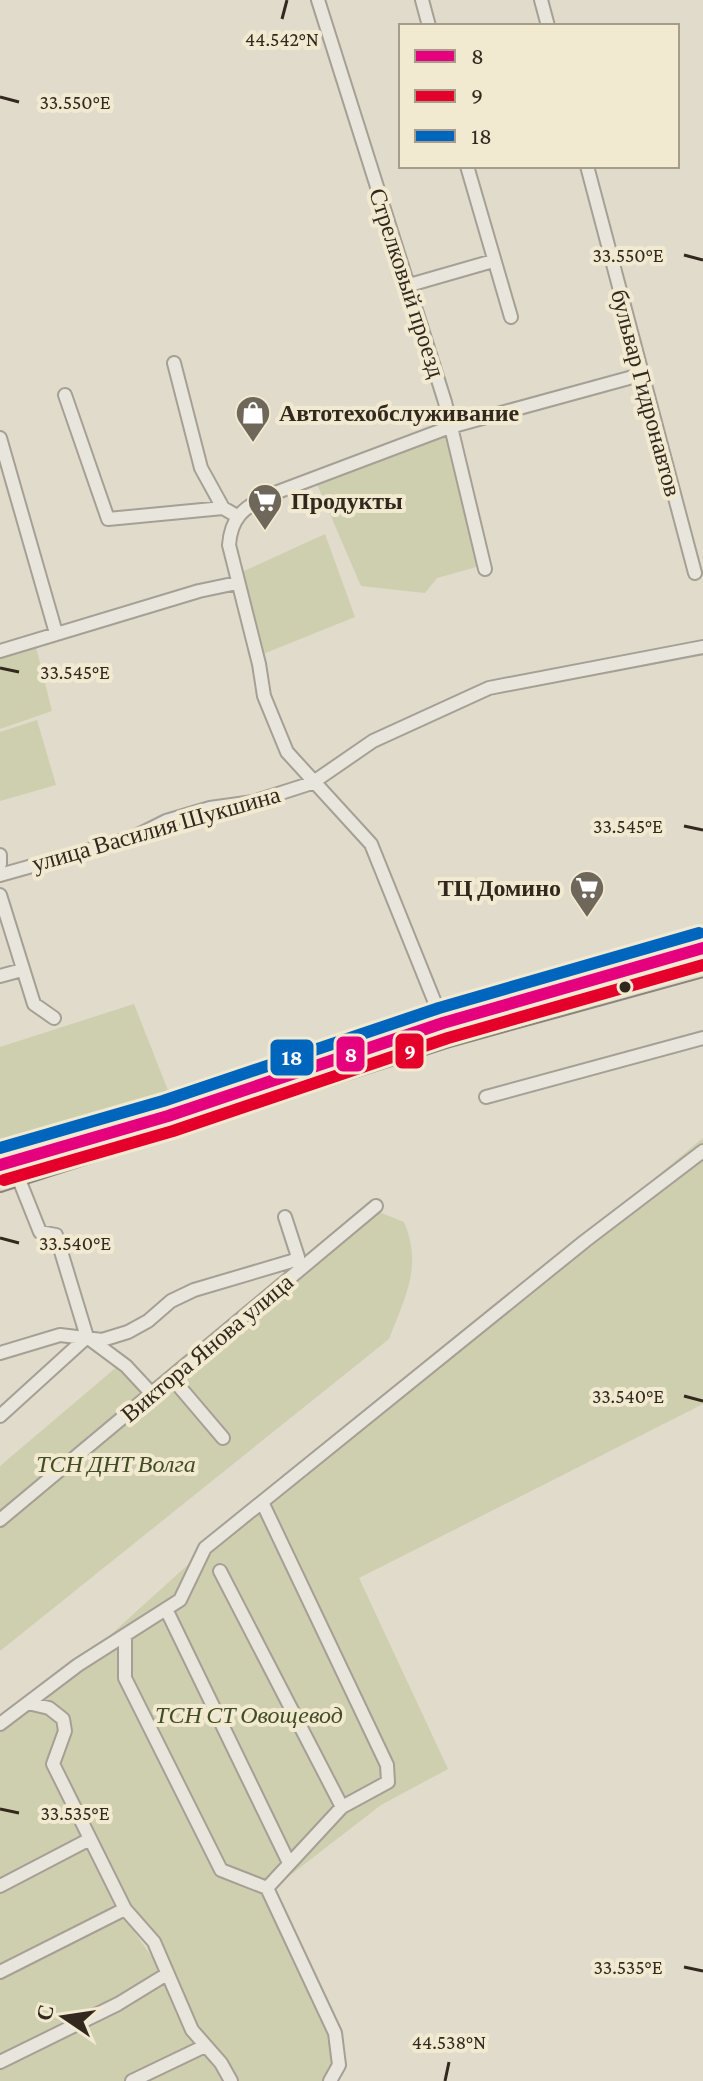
<svg xmlns="http://www.w3.org/2000/svg" width="703" height="2081" font-family="'Crimson Pro',serif">
  <rect width="100%" height="100%" fill="#e0dbcb"/>
  <path fill="#cecfae" d="M448 436 480 566 437 578 425 593 361 586 317 484Z
    M325 534 355 617 263 654 242 572Z
    M35 643 52 711 0 729V655Z
    M37 720 56 785 0 801V732Z
    M134 1004 171 1098 0 1150V1047Z
    M703 1138V1404L359 1578 448 1769 381 1805 271 1890 342 2045 346 2062 337 2081H227L197 2023 224 2081H0V1732L42 1700C68 1731 57 1732 47 1768L113 1901 193 2016 147 1940 119 1903 50 1767 64 1714 42 1697 192 1561Z
    M379 1212 404 1222C423 1266 405 1297 389 1339L0 1651V1466L119 1365 152 1400Z"/>
  <g fill="none" stroke-linecap="round" stroke-linejoin="round">
    <defs>
      <path id="minor" d="M318 0 445 402 485 569
        M422 0 429 26
        M541 0 548 26
        M467 166 511 317
        M587 166 695 573
        M406 286 493 261
        M174 363 201 468 223 508
        M65 395 108 519 223 508 237 516
        M0 438 56 633
        M0 651 199 591 237 583
        M0 855V864
        M0 875 132 838 166 821 210 808 253 802 312 783 373 741 489 688 703 647
        M0 895 34 1004 54 1018
        M0 976 22 970
        M446 1030 371 844 287 752 264 696 259 664 229 545C231 518 243 508 267 496L450 427 640 375
        M486 1097 703 1038
        M18 1177 40 1232 56 1235 87 1337 126 1366 152 1394
        M0 1353 60 1335 102 1340 128 1332 148 1321 171 1301 194 1290 292 1261 298 1257 285 1217
        M172 1378 223 1438
        M0 1416 87 1337
        M262 1502 387 1765 388 1782 342 1807 267 1888
        M0 1520 376 1206
        M220 1571 342 1807
        M166 1609 289 1863
        M125 1635V1678L221 1870 267 1888
        M28 1703 49 1708 63 1719 65 1731 53 1764 125 1909 154 1942 192 2030 221 2063 231 2081
        M0 1724 78 1665 180 1600 205 1548 585 1241 703 1151
        M0 1886 90 1839
        M267 1888 335 2033 339 2065 330 2081
        M0 1972 125 1909
        M0 2062 118 2004 167 1974
        M132 2081 205 2046"/>
      <path id="major" d="M0 1165 168 1116 443 1023 703 948
        M0 1183 449 1038 703 968"/>
    </defs>
    <use href="#minor" stroke="#a5a095" stroke-width="16"/>
    <use href="#major" stroke="#8b857b" stroke-width="20"/>
    <use href="#minor" stroke="#e8e5dc" stroke-width="12"/>
    <use href="#major" stroke="#e0dbce" stroke-width="16"/>
    <defs>
      <path id="bus-1" d="M0 1165 168 1116 443 1023 703 948"/>
      <path id="bus-2" d="M4 1180 173 1131 448 1038 703 965"/>
      <path id="bus-3" d="M0 1148 163 1101 439 1008 699 933"/>
    </defs>
    <use href="#bus-1" stroke="#f2e9d1" stroke-width="18"/>
    <use href="#bus-2" stroke="#f2e9d1" stroke-width="18"/>
    <use href="#bus-3" stroke="#f2e9d1" stroke-width="18"/>
    <use href="#bus-1" stroke="#e5007d" stroke-width="12"/>
    <use href="#bus-2" stroke="#e4002b" stroke-width="12"/>
    <use href="#bus-3" stroke="#0065bd" stroke-width="12"/>
  </g>
  <path fill="none" stroke="#33281e" stroke-width="3" d="M282 19 287 0M0 97 19 102M684 255 703 260M0 668 19 672M684 826 703 830M0 1238 19 1243M684 1396 703 1401M0 1809 19 1813M684 1967 703 1971M445 2081 449 2062"/>
  <defs>
    <symbol id="shop-pin" viewBox="-11 -11 22 30"><path d="M0 17L-7.5 6A9.5 9.5 0 1 1 7.5 6Z" fill="#70675b" stroke="#f2e9d1"/><path d="M-5-2.5h2.3a2.7 3.5 0 0 1 5.4 0H5L5.5 6h-11ZM-1.5-2.5h3a1.5 2.3 0 0 0-3 0Z" fill="#fff"/></symbol>
    <symbol id="supermarket-pin" viewBox="-11 -11 22 30"><path d="M0 17L-7.5 6A9.5 9.5 0 1 1 7.5 6Z" fill="#70675b" stroke="#f2e9d1"/><path d="M-6-5.5h2.5l.6 2H6L4.5 2H-2.5L-4.4-4H-6ZM-1.5 3.2a1.3 1.3 0 1 0 .1 0ZM3 3.2a1.3 1.3 0 1 0 .1 0Z" fill="#fff"/></symbol>
  </defs>
  <g fill-rule="evenodd">
    <use href="#shop-pin" x="233" y="393" width="40" height="54"/>
    <use href="#supermarket-pin" x="245" y="481" width="40" height="54"/>
    <use href="#supermarket-pin" x="567" y="868" width="40" height="54"/>
  </g>
  <circle fill="#33281e" stroke="#f2e9d1" stroke-width="3" cx="625" cy="987" r="7"/>
  <g text-anchor="middle" stroke-width="8" stroke-linejoin="round" paint-order="stroke">
    <g font-size="24" fill="#33281e" stroke="#f2e9d1">
      <text transform="translate(407 283) rotate(72)" y="8">Стрелковый проезд</text>
      <text transform="translate(646 393) rotate(75)" y="8">бульвар Гидронавтов</text>
      <text transform="translate(156 829) rotate(-16)" y="8">улица Василия Шукшина</text>
      <text transform="translate(207 1348) rotate(-40)" y="8">Виктора Янова улица</text>
    </g>
    <g font-size="24" font-weight="bold" fill="#33281e" stroke="#f2e9d1" text-anchor="start">
      <text x="279" y="421">Автотехобслуживание</text>
      <text x="291" y="509">Продукты</text>
      <text x="561" y="896" text-anchor="end">ТЦ Домино</text>
    </g>
    <g font-size="24" font-style="italic" fill="#424d26" stroke="#f2e9d1">
      <text x="116" y="1472">ТСН ДНТ Волга</text>
      <text x="249" y="1723">ТСН СТ Овощевод</text>
    </g>
  </g>
  <g font-size="20" text-anchor="middle" fill="#33281e" stroke="#f2e9d1" stroke-width="8" stroke-linejoin="round" paint-order="stroke">
    <text x="282" y="46">44.542°N</text>
    <text x="75" y="109">33.550°E</text>
    <text x="628" y="262">33.550°E</text>
    <text x="75" y="679">33.545°E</text>
    <text x="628" y="833">33.545°E</text>
    <text x="75" y="1250">33.540°E</text>
    <text x="628" y="1403">33.540°E</text>
    <text x="75" y="1820">33.535°E</text>
    <text x="628" y="1974">33.535°E</text>
    <text x="449" y="2049">44.538°N</text>
  </g>
  <g stroke="#f2e9d1" stroke-width="3">
    <rect x="394" y="1032" width="31" height="38" rx="8" fill="#e4002b"/>
    <rect x="335" y="1035" width="31" height="38" rx="8" fill="#e5007d"/>
    <rect x="269" y="1038" width="46" height="39" rx="8" fill="#0065bd"/>
  </g>
  <g font-size="22" text-anchor="middle" font-weight="bold" fill="#fff">
    <text x="410" y="1059">9</text>
    <text x="351" y="1062">8</text>
    <text x="292" y="1065">18</text>
  </g>
  <rect x="399" y="24" width="280" height="144" fill="#f2e9d1" stroke="#a69c89" stroke-width="2"/>
  <rect x="415" y="50" width="40" height="12" fill="#e5007d" stroke="#a69c89" stroke-width="2"/>
  <text x="471" y="64" font-size="24" fill="#33281e">8</text>
  <rect x="415" y="90" width="40" height="12" fill="#e4002b" stroke="#a69c89" stroke-width="2"/>
  <text x="471" y="104" font-size="24" fill="#33281e">9</text>
  <rect x="415" y="130" width="40" height="12" fill="#0065bd" stroke="#a69c89" stroke-width="2"/>
  <text x="471" y="144" font-size="24" fill="#33281e">18</text>
  <g transform="translate(64 2017) rotate(283)" stroke="#f2e9d1" stroke-width="6" paint-order="stroke">
  <path d="M0-6L14 30L0 20L-14 30Z" fill="#33281e"/>
  <text y="-12" font-size="22" font-weight="bold" text-anchor="middle" fill="#33281e">С</text>
  </g>
</svg>
